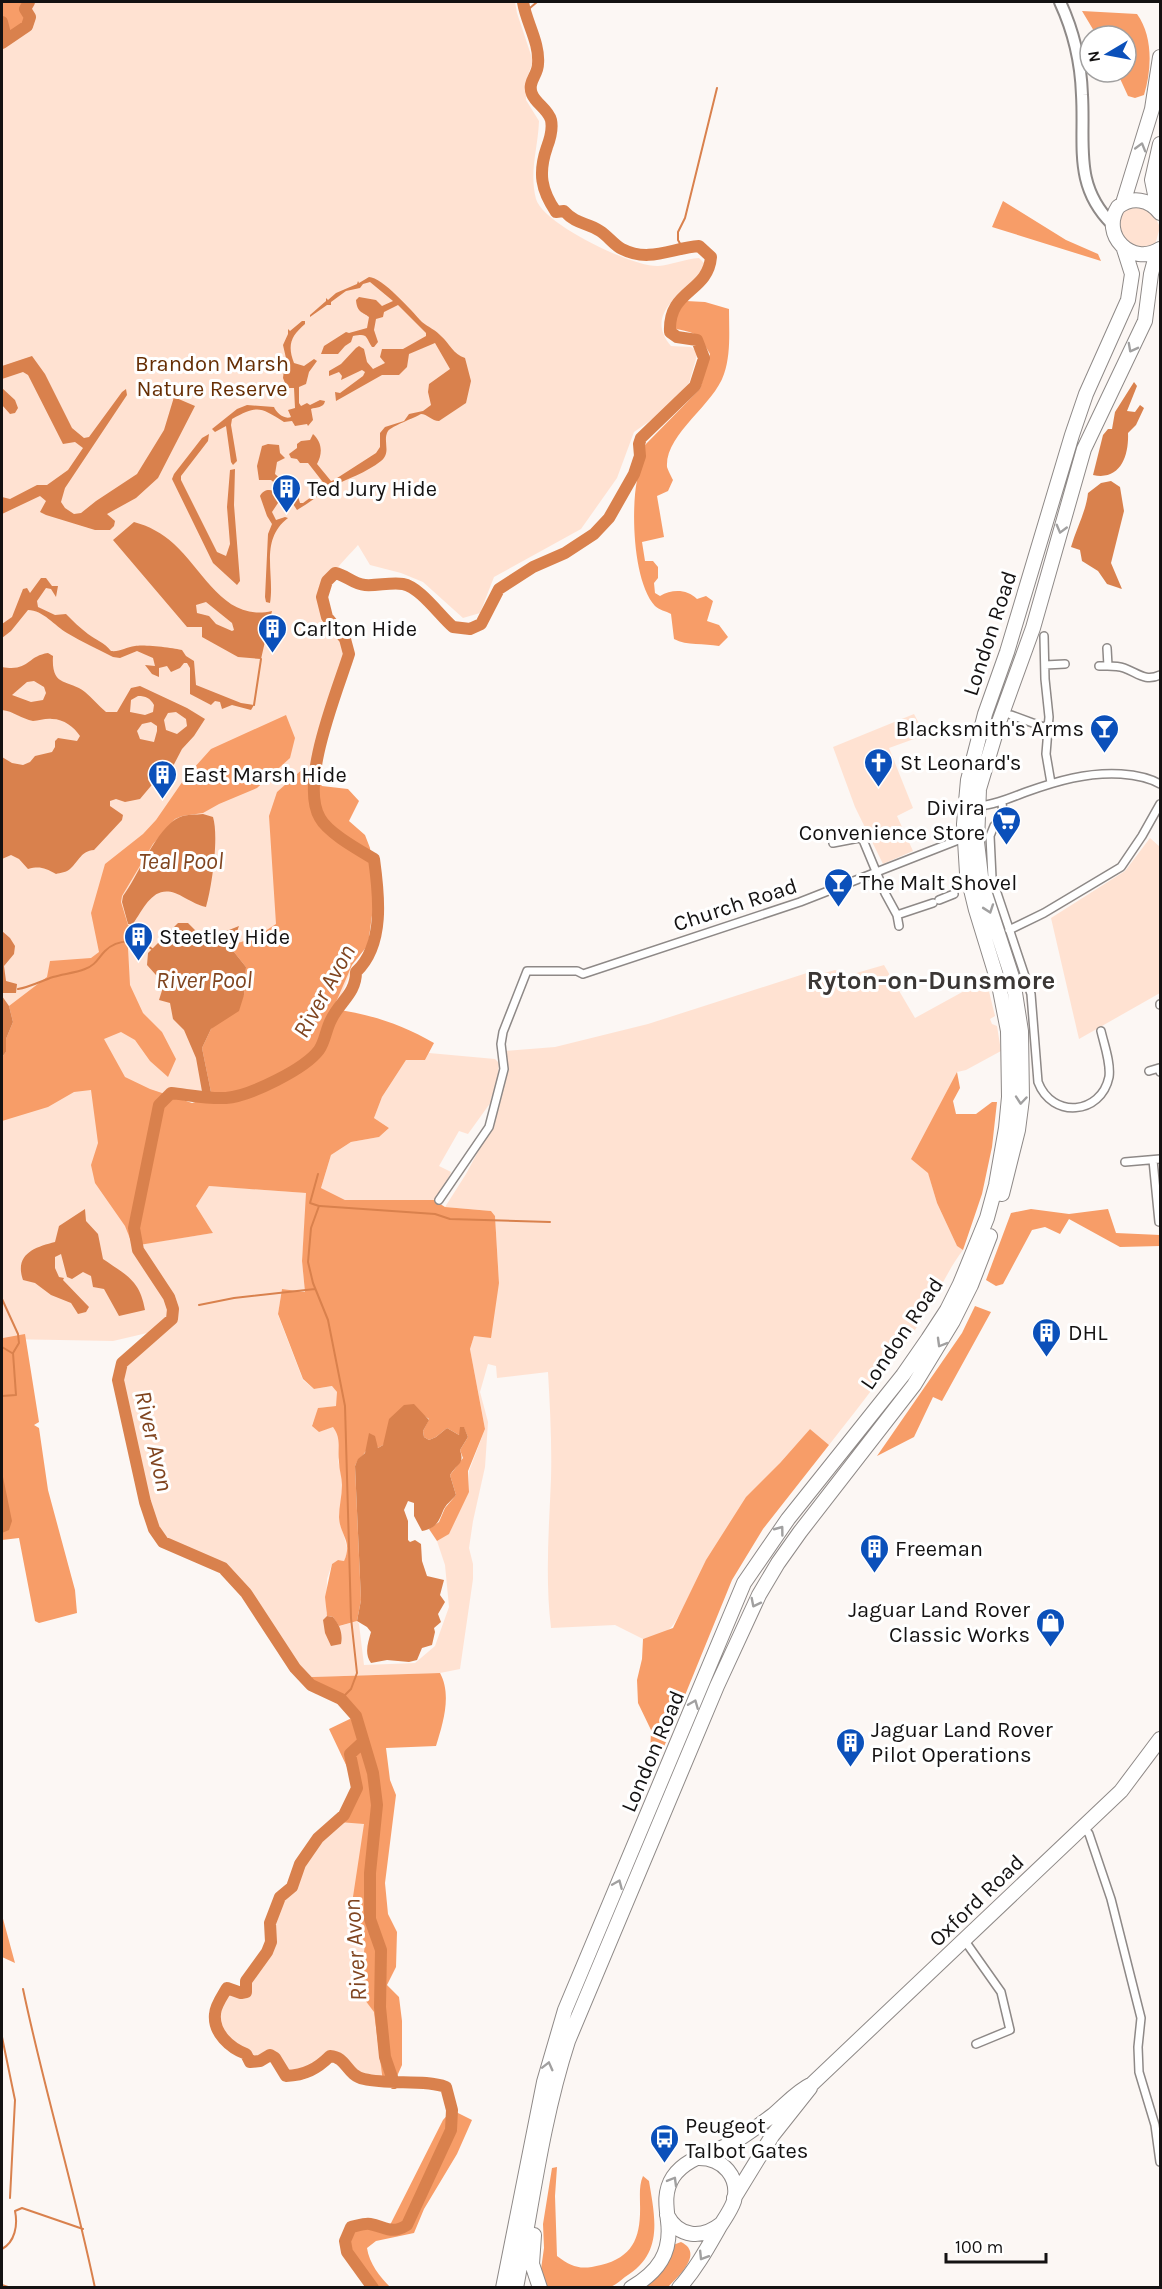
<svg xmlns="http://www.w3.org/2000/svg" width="1162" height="2289" font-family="Karla,sans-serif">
  <rect width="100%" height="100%" fill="#fcf7f4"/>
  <path fill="#ffe2d2" d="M29 2H515L517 13 533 61 527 78 526 100 539 121C538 148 529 172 536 199 543 224 632 267 658 266 671 265 685 259 699 258L706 265C690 291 641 311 671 346L691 347 698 352 689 383 664 411 634 432 617 478 581 529 494 577 480 613 463 618 423 582 401 573 370 565 358 545C341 565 310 589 328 618 337 634 344 634 349 654L319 748 303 783 350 973 320 1049 232 1088 172 1093 159 1105 134 1228 138 1249 142 1244 213 1233 196 1206 209 1186 307 1193 302 1260 305 1292 282 1289 278 1315 303 1380 314 1389 333 1386 337 1392V1406L319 1408 312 1425 333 1426 339 1435 338 1460 343 1483 339 1518 348 1551 344 1561 338 1560 332 1564 327 1579 326 1613 340 1626 357 1621 359 1624 364 1665 415 1663 435 1646 449 1607 445 1565 437 1541 449 1533 469 1491V1471L485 1429 470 1349 474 1336 499 1283 495 1216 491 1211 445 1207 466 1174 491 1127 504 1051 555 1047 648 1024 813 971 814 976 835 970 848 975 853 974 884 965 915 1018 986 979 995 1016 990 1019 992 1024 997 1026 1001 1051 966 1070 957 1072 928 1172 937 1203 957 1246 963 1250C947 1271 937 1296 923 1318 894 1362 862 1403 829 1445L810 1429 780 1463 682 1610C670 1633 668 1632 643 1639L615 1625 551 1628C545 1578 549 1528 551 1479 552 1443 550 1407 548 1372L497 1378 496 1366 488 1364 480 1392 488 1422 485 1467 473 1521 469 1548 473 1564V1579L460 1669 440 1673 312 1677 311 1685 295 1668 246 1593 223 1568 163 1542 154 1529 145 1502 118 1380 122 1363 160 1330 113 1341 6 1339 2 1397V32L9 37 27 26 25 9Z
    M1139 206 1153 213 1160 227 1155 245 1141 248 1126 242C1120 229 1117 221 1126 208Z
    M914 714 925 735 889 748 913 808 897 816 913 851 883 864 855 807 833 747Z
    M1150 838 1160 847V993L1079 1039 1051 918 1125 871Z
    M429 1053 495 1059 499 1063 496 1094 491 1097V1102L468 1134 459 1131 439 1166 451 1172 439 1203 433 1200H345L321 1188 331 1155 351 1142 379 1137 389 1128 374 1118 382 1097 406 1060H425Z
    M363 1742 370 1873 394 2083C381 2082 361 2083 351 2074 343 2067 343 2057 330 2056 317 2069 305 2075 286 2076L275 2058 270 2055 260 2061 250 2062C246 2054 243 2054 236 2050 206 2029 213 2016 227 1988L240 1993 246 1991V1981L267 1952 271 1942 270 1923 280 1897 292 1887 300 1864 318 1838 344 1815 357 1788 350 1754Z"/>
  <path fill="#f79d68" d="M2 2H29L25 9 30 17 27 26 9 37 2 32Z
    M1082 11 1137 14C1153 36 1152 69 1144 95L1135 98 1128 96 1117 72H1126V36H1097Z
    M1003 201 1066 240 1098 254 1101 261 992 227Z
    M686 301 705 302 729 309C729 330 731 354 724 374 714 405 665 434 667 467 668 470 671 476 673 480L668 491 657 496 664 537 642 542 645 561H653L658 567V578L654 583 655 593 660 596C672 589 687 589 697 599L706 596 713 601 707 621 719 625 728 637 719 646C704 643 687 646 674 639L671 614C666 611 659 610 655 606 633 581 631 511 637 480 639 468 644 460 642 448L700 389 710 354C700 336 697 332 675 329L676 315Z
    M286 715 295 738 290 758 257 788 219 804 203 813 182 816 175 819 153 844 122 896 121 902 128 925 132 924 128 948 130 985 143 1013 162 1032 176 1059 168 1077 150 1061 135 1040 121 1032 104 1039 125 1077 150 1089 192 1103 212 1097 202 1048 211 1029 244 995 246 967 234 952 232 945 256 937 276 924 269 816 277 792 305 767 322 786 348 789 359 801 349 821 365 835 370 848 375 893 368 945 352 965 333 1009C370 1014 401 1024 434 1043L425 1060H406L382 1097 374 1118 389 1128 379 1137 351 1142 331 1155 321 1188 345 1200H434L445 1207 491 1211 495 1216 499 1283 491 1338 474 1336 470 1349 485 1429 468 1471 469 1492 449 1534 437 1541 429 1529 439 1522 445 1508 456 1495 450 1475 463 1458 460 1450 468 1437 464 1428 459 1435 447 1428 436 1437 429 1440 424 1437 423 1431 429 1419 423 1415 383 1445 378 1448 376 1445 368 1447C365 1455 358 1458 355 1466L361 1600 357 1621 339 1626 333 1617 327 1616 325 1597 332 1564 338 1560 344 1561C353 1541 340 1536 339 1517 339 1506 342 1496 342 1485 342 1477 339 1470 339 1462 337 1448 342 1439 333 1427L319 1432 312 1426 318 1408 336 1406 337 1392 332 1386 314 1389 303 1379 278 1314 282 1289 305 1292 302 1261 306 1193 209 1186 196 1206 213 1233 133 1246 125 1226 95 1183 91 1165 98 1143 91 1090 74 1092 48 1107 2 1121V1057L6 1052V1039L13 1022 9 1006 47 977 50 961 91 958 99 952 91 913 105 864 143 834 156 820 185 778 211 749Z
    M957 1072 960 1088 953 1101 956 1114H976L992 1102H997L992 1147 982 1194 963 1250 957 1246 937 1203 928 1173 911 1159Z
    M1031 1209 1069 1214 1108 1209 1116 1233 1160 1235V1246L1120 1247 1069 1219 1060 1234 1045 1227 1032 1230 1003 1284 996 1286 986 1280 1011 1213Z
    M975 1306 991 1312 942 1401 933 1397 914 1437 877 1456 962 1333Z
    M25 1334 39 1422 34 1425 39 1428 48 1490 75 1590 77 1613 39 1623 35 1621 19 1538 2 1540V1336L3 1338Z
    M810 1429 829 1445 763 1529 732 1580 659 1759 650 1756 651 1730 638 1703 637 1680 642 1659 643 1639 673 1628 706 1560 746 1497 780 1463Z
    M440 1673C452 1695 443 1723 436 1746L386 1748 390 1780 396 1795 385 1883 388 1914 397 1932 396 1967 387 1985 399 1997 402 2021V2065L394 2083 383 2082 374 2012 359 1992 365 1944 351 1910 364 1824 339 1822 357 1788 329 1729 356 1716 341 1699 311 1685 312 1677Z
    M2 1915 15 1963 2 1957Z
    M452 2110 472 2120 457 2154 424 2209 414 2233 376 2241 367 2248C369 2263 380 2277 390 2287H373L347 2252 345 2241 351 2227 368 2223 388 2229 443 2120Z
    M557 2167 555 2196 557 2256C573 2268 581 2270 601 2265 634 2257 641 2236 640 2204 640 2195 639 2185 643 2176L649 2181C655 2218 664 2254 625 2277 621 2280 615 2286 609 2287 600 2289 560 2287 548 2288L544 2284 541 2269 544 2248 543 2224 552 2168Z
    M681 2242C704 2253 679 2276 668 2287L645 2288 657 2276 673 2245Z"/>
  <path fill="#d9814d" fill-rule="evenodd" d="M369 277C382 277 412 311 422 322 428 327 436 330 441 336 450 344 453 354 465 358L471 381 466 403 439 421C432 421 427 414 421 414 414 418 392 426 388 431 382 441 392 452 381 461 366 473 348 478 332 487 320 494 309 503 297 510L289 498 278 503 272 512 276 520 285 517 288 518C259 540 275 574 270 603L266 602 265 597 268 534 272 524 267 516 260 496C264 488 272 489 278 493L284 491 271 480H259L257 466 262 446 268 444 279 445 280 453 285 458 277 462 275 474 297 493 300 503H303L326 486 308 463H300L297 459 291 458 289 454 297 448V444L301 441 310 440 313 434C322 442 323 453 317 464L331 481 334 480 376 453 380 447V433L385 427 404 421 409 414 423 411 431 405 428 392 429 384 450 369 435 343 409 354 407 367 399 375H382L336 401 335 392 340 393 363 376 365 372 362 370 341 380 342 376 339 372 329 376V371L341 364 356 348 359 346 364 349 367 362 373 369 385 363 380 357 382 349H403L426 336V333L398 305 384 312 383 317 376 319 374 330 378 342 374 347H372C365 336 368 333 353 336L351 342 345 346 338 354H321L324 346 346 332 349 333 367 328 369 317C363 312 357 313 356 300L359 297 376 300 382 306 393 301 370 282 363 284 360 288 346 291 331 302V305H327L310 317V315L326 301V298L328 300 336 293 357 284 358 281 359 283Z
    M302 321H305V324C291 336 287 345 294 363L304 366 314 359 317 361 309 372 306 384 299 387V403L301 406 307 403 310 405 320 400 325 401C324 408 316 407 311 409L313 420 308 426 307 424 295 426 292 421 284 422C260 407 258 405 232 419L231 425 237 461 233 465 231 462 226 426 215 432 212 429 237 409 247 405 274 407C276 412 284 420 291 417L288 410 295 408 294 388H287L283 378 284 369 288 367 283 345 288 334V329L290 331Z
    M32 356 45 374 72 428 84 438 89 437 122 392 126 389 127 395 65 488 61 502 65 508 74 514 81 513 96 501 137 474 164 430 174 397 195 406 158 478 136 498 107 514 115 521 114 526 110 530H95L46 515 40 512 46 501 40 496 2 514V497L10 499 37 485H47L68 470 83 448 75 442 63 444 28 375 23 372 2 379V366Z
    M1134 382 1137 386 1127 411 1135 412 1140 405 1144 408 1136 425 1128 433C1129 455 1121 481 1093 475L1103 435 1108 429H1112L1115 412Z
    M2 388 15 400 18 408 15 413 10 414 2 405Z
    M209 434 208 441 181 476V480L217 552 226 556 230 544 227 507 230 470 235 469 234 505 240 581 237 585 213 563 172 479 174 474 202 438Z
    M1111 481 1120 487 1124 511 1111 563 1122 589 1107 584 1098 571 1082 561 1080 550 1071 547C1076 529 1086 512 1088 493L1101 483Z
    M134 522C149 526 162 533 174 544 204 571 224 622 272 611L261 659 238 657 202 637V627H187L113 540ZM206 602 232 623 234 630 232 631 216 624 209 616 197 613 196 605Z
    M41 578H46L52 586H58L56 597 51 589 46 588 37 601 38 607 55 615 66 614C73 621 80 628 88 634 97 641 104 642 111 651 120 652 126 647 135 646 143 644 175 648 182 650L186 656 194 661 196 685 241 703 254 705 251 710 232 705 222 709 220 702 215 701 211 705 190 694V668L187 663H184L180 668 171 672 167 666 159 668V677L152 674 145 665 155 666 153 658 137 651 120 658 113 657C98 649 82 642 67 633 55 626 43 610 28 610L11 631 2 638V624L12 617 23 589 27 588 30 593Z
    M48 653 53 656C51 688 68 679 85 692 92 698 99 706 106 712H117L131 688 140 686 187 708 205 719 194 736 182 749 171 770 156 780 140 799 125 802 116 799 110 801V806L123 815 122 820 94 850C81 851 79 861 70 869 67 872 60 873 56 874 45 868 40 866 28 869L19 859 11 855 2 859V757L12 763 23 765 30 762 35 756 52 752 55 747V741L58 738 77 741 80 736C74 727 64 719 52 719 46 718 39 721 33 721 22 719 13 711 2 710V667C29 672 27 656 48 653ZM34 681 44 687 46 693 43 700 31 702 12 695 27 682ZM138 696C146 696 150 698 154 705L153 712 145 715 130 712 131 700ZM176 712 186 719 187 726 177 734 166 730 164 720 168 713ZM151 722 157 726V731L154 742 140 739 137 731 142 724Z
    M203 814 213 817C219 837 212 886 206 907 197 905 193 902 185 898 156 880 147 903 133 924H128L122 902 123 896C138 877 156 827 180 817 187 814 196 815 203 814Z
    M178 923H188L199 934 209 938 239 926 232 945 234 952 246 967 244 995 239 1011 211 1029 202 1048 212 1097H203L196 1058 184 1030 173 1019 170 1003 159 1000 164 984 147 965 148 953Z
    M2 931 10 938 15 946 14 954 4 966 6 981 17 984 16 993H3L2 996 9 1006 13 1022 6 1039V1052L2 1057Z
    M85 1209 86 1221 98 1234 103 1259C126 1275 140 1280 145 1310L119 1316 104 1289 93 1287 91 1276 83 1272 72 1279 67 1277 61 1254 55 1257V1268L59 1277 64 1278 63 1280 89 1307 86 1312 78 1314 71 1303 51 1295 35 1283 23 1280C14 1254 35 1247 55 1242L59 1226Z
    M414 1404 429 1420 423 1431 424 1437 429 1440 436 1437 447 1428 459 1435 460 1427H464L468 1437 460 1450C465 1465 457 1463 450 1475L456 1495C452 1500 445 1505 443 1511 438 1523 436 1528 422 1531L414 1516V1503L408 1501 404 1510 408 1521V1540L410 1542 415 1540 421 1544 422 1561 427 1576 444 1580 440 1595 445 1602 438 1614 441 1622 434 1628 435 1632 432 1645 422 1648 417 1660 409 1662 387 1660 371 1663C364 1653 368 1643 371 1632L367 1627 357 1621 361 1600 355 1466 358 1459 365 1453 369 1433 375 1436 378 1448 383 1445 389 1419 404 1405Z
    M2 1472 12 1521 9 1530 2 1533Z
    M327 1616 333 1617C340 1625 343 1634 341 1644L331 1646 325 1633 323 1620Z"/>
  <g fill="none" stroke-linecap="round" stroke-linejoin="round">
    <path stroke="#d9814d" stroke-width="2" d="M524 13 537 2
      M682 247 678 240V232L685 218 717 88
      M254 705 261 659
      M18 989C30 987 41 981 53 977 63 974 75 973 85 969 96 965 98 958 105 951 118 938 139 939 152 949
      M318 1174 310 1203 319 1206 311 1228 308 1262 313 1283 328 1320 345 1406 351 1618 357 1673 351 1689 341 1699
      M320 1206 435 1214 450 1219 550 1222
      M2 1299 18 1334 19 1343 13 1353 16 1395 2 1396
      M199 1305 234 1298 315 1289
      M2 1325V1342
      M2 1347 12 1353
      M23 1989C44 2089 74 2187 95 2288
      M2 2037 15 2100 10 2198
      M2 2249C15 2242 18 2225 15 2211L22 2208 83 2229
      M2 2285 11 2288"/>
    <path stroke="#d9814d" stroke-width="12" d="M2 22 5 34
      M2 43 27 26 30 17 25 9 29 2
      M363 1742 350 1754 357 1788 344 1815 318 1838 300 1864 292 1887 280 1897 270 1923 271 1942 267 1952 246 1981V1992L241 1993 227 1988C223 1995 215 2006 215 2014 213 2033 230 2048 246 2054L250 2062 260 2061 270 2055 275 2058 286 2076C305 2075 317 2069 330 2056 347 2057 346 2075 364 2079 389 2085 425 2079 446 2087L452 2110 451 2130 407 2225C391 2235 386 2227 370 2224 364 2223 357 2226 351 2227L345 2241 347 2252 373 2288
      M394 2083 385 2057 380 2007 381 1950 370 1919V1873L377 1805 373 1773 356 1716 341 1699 311 1685 295 1668 246 1593 223 1568 163 1542 154 1529 145 1502 118 1380 122 1363 172 1319 173 1309 169 1297 138 1250 134 1228 159 1105 171 1093C189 1095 208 1099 226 1098 250 1096 305 1069 319 1050 325 1042 326 1029 331 1020 339 1002 356 994 356 972 385 945 379 895 374 859 359 850 328 833 320 818 299 783 337 692 349 654L345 639 327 617 322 597 327 581 335 573C346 575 353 584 365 585 377 586 391 582 403 584 420 587 440 616 453 627L470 629 481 624 499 589 533 567 565 553 594 534 609 518 634 474 640 456 639 444 641 438 695 386 704 358 697 340 677 337 670 332C668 289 708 293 711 257L699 246C672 248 649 263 622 249 614 245 608 236 600 231 586 222 577 225 564 211L556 212C541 190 538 173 547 147 550 139 553 129 551 120 548 109 536 104 532 94 527 82 538 75 538 64 540 43 526 22 523 2"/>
    <defs>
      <path id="street" d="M1044 636 1045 679 1049 717 1046 754 1051 783
        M1107 648 1108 666
        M1045 665 1065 664
        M1099 666C1108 666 1116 665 1124 668 1138 673 1145 682 1160 675
        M1011 715 1049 729
        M1002 801 1003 817 994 826 990 836 992 878 1031 994 1038 1082C1052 1119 1101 1115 1109 1077 1111 1063 1104 1044 1101 1031
        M977 806C994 805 1010 798 1026 792 1057 781 1087 772 1121 774 1135 775 1148 777 1160 784
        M833 843 859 838 863 840 885 893 897 915 899 926
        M939 900 954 894
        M897 915 933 903
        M1009 930 1044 913 1121 867 1142 836 1160 804
        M1160 1004V1005
        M1149 1071 1159 1068 1160 1072
        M1153 1160 1159 1222
        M1125 1162 1160 1159
        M439 1200 489 1127 504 1069 501 1044 503 1032 527 971H577L583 974 800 902 966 837
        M1084 1827 1089 1834 1111 1899 1141 2018 1138 2047 1139 2072 1155 2125 1160 2162
        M965 1941 1001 1992 1010 2030 976 2044"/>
      <path id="secondary" d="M1060 2C1073 30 1081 64 1082 95 1085 145 1073 185 1112 224"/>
      <path id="highway" d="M1123 203 1152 109 1160 57
        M1158 209 1152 180 1160 144
        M1160 213C1149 199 1132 196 1118 207 1100 235 1132 267 1160 249
        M1002 1194 1018 1130 1022 1099 1021 1031 1013 980 982 885 977 842 979 789 999 722 1033 628 1084 449 1145 321 1151 274 1157 252
        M734 2198 772 2136 810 2088
        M667 2215C679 2238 702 2239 721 2224
        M534 2235 532 2264 540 2288
        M503 2288 544 2082 565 2010 744 1583 788 1519 903 1375 928 1339 947 1310 960 1284 987 1218 996 1185 1006 1128 1009 1097 1008 1031 999 985 976 910 967 873 964 824 968 780 985 714 1007 652 1072 435 1086 394 1128 300 1132 274 1124 249
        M516 2288C532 2205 542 2121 568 2041L717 1686 759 1595 778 1563 800 1532 914 1385 953 1321 971 1285 990 1236
        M631 2288C658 2272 672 2253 668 2221 666 2205 664 2191 673 2177 687 2156 715 2153 736 2141 749 2133 761 2124 773 2115 786 2104 797 2091 812 2084L1121 1791 1160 1739
        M679 2288C696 2269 708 2247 720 2226 725 2218 731 2210 734 2201 740 2177 723 2158 699 2158"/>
    </defs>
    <use href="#street" stroke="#8e8987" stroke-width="10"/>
    <use href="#secondary" stroke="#8e8987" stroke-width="14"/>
    <use href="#highway" stroke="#8e8987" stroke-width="16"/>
    <use href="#street" stroke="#fff" stroke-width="7"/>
    <use href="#secondary" stroke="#fff" stroke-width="10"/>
    <use href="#highway" stroke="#fff" stroke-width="14"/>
  </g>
  <defs><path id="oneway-chevron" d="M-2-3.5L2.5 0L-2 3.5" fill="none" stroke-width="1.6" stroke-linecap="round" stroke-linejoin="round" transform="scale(1.5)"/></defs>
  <g stroke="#a1a0a0">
    <use href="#oneway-chevron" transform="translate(1141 147) rotate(-74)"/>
    <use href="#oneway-chevron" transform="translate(1132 348) rotate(118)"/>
    <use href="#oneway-chevron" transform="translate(1061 529) rotate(105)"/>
    <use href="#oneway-chevron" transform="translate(989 909) rotate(71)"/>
    <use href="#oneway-chevron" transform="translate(1021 1100) rotate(95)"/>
    <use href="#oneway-chevron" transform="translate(941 1343) rotate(120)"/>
    <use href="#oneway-chevron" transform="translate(780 1530) rotate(-53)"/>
    <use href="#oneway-chevron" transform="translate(755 1603) rotate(117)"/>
    <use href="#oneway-chevron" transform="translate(694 1704) rotate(-68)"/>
    <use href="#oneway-chevron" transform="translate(618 1884) rotate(-67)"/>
    <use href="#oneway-chevron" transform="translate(548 2066) rotate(-76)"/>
    <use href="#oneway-chevron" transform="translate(673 2181) rotate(-60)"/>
    <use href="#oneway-chevron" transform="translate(703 2256) rotate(122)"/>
  </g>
  <defs>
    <symbol id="building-pin" viewBox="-11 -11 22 30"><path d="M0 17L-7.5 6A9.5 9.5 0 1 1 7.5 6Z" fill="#0b50ba" stroke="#fff"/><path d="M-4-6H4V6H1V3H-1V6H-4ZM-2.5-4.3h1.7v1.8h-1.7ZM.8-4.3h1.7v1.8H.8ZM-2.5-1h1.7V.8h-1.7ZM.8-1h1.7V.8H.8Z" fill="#fff"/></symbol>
    <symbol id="bar-pin" viewBox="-11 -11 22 30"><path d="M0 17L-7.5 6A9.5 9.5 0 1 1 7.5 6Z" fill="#0b50ba" stroke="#fff"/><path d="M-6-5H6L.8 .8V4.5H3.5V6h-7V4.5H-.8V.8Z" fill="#fff"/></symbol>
    <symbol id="church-pin" viewBox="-11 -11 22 30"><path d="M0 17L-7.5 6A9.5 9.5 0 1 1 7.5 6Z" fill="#0b50ba" stroke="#fff"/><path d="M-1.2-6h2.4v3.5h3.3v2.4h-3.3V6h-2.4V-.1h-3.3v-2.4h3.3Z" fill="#fff"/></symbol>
    <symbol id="supermarket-pin" viewBox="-11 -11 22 30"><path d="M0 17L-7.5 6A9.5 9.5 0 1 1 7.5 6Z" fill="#0b50ba" stroke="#fff"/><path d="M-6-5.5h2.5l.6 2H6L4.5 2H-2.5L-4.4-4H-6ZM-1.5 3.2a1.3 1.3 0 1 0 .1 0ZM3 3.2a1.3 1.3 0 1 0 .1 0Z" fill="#fff"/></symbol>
    <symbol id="shop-pin" viewBox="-11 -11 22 30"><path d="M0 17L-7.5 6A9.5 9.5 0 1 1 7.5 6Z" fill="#0b50ba" stroke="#fff"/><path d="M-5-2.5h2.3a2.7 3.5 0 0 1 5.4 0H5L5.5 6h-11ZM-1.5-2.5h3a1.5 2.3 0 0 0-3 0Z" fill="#fff"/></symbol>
    <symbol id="bus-pin" viewBox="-11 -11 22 30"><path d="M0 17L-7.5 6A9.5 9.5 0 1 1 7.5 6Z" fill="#0b50ba" stroke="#fff"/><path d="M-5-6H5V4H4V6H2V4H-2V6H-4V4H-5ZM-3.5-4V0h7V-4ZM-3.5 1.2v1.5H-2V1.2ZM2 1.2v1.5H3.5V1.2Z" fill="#fff"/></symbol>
  </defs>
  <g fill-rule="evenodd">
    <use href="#building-pin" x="270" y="472" width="33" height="45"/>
    <use href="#building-pin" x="256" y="612" width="33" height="45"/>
    <use href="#bar-pin" x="1088" y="712" width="33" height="45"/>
    <use href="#church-pin" x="862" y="746" width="33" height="45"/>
    <use href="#building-pin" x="146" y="758" width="33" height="45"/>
    <use href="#supermarket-pin" x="990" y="804" width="33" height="45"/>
    <use href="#bar-pin" x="822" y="866" width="33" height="45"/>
    <use href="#building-pin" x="122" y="920" width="33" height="45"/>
    <use href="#building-pin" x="1030" y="1316" width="33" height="45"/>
    <use href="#building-pin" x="858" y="1532" width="33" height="45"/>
    <use href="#shop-pin" x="1034" y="1606" width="33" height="45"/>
    <use href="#building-pin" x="834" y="1726" width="33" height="45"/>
    <use href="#bus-pin" x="648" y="2122" width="33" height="45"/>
  </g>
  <g text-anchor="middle" stroke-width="6" stroke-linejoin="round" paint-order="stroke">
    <g font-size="22" fill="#662e04" stroke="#fff">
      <text x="212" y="371">Brandon Marsh<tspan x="212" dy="25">Nature Reserve</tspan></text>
    </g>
    <g font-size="22" fill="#141212" stroke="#fff" text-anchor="start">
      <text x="307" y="496">Ted Jury Hide</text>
      <text x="293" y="636">Carlton Hide</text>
      <text x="1084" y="736" text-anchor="end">Blacksmith's Arms</text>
      <text x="900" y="770">St Leonard's</text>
      <text x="183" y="782">East Marsh Hide</text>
      <text x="985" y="815" text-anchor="end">Divira<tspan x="985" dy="25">Convenience Store</tspan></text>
      <text x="859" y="890">The Malt Shovel</text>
      <text x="159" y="944">Steetley Hide</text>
      <text x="1068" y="1340">DHL</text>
      <text x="895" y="1556">Freeman</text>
      <text x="1030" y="1617" text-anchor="end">Jaguar Land Rover<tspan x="1030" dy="25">Classic Works</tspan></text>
      <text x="871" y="1737">Jaguar Land Rover<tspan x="871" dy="25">Pilot Operations</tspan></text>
      <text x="685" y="2133">Peugeot<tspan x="685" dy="25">Talbot Gates</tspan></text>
    </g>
    <g font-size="22" fill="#141212" stroke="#fff">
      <text transform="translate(989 633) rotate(-72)" y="8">London Road</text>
      <text transform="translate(735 904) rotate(-18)" y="8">Church Road</text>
      <text transform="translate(901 1333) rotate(-56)" y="8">London Road</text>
      <text transform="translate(652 1751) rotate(-67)" y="8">London Road</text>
      <text transform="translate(976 1900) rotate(-44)" y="8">Oxford Road</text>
    </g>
    <g font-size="24" font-style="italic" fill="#804520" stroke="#fff">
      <text x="181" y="869">Teal Pool</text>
      <text x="204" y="988">River Pool</text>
      <text transform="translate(324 991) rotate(-61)" y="8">River Avon</text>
      <text transform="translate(154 1441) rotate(77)" y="8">River Avon</text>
      <text transform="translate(355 1950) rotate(-94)" y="8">River Avon</text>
    </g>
    <g font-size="26" font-weight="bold" fill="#3b3735" stroke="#fff">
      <text x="931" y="989">Ryton-on-Dunsmore</text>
    </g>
  </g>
  <rect width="1162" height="2289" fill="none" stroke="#141212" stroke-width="6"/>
  <g transform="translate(1108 54) rotate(260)"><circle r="28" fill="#ffffff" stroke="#a1a0a0" stroke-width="1.5"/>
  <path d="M0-4.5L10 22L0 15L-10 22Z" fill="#0b50ba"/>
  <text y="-9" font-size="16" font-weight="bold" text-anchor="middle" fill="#141212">N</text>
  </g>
  <path d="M946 2253v9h100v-9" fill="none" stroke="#141212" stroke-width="3"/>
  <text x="955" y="2253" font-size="18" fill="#141212" stroke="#ffffff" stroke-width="4.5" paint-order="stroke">100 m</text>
</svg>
